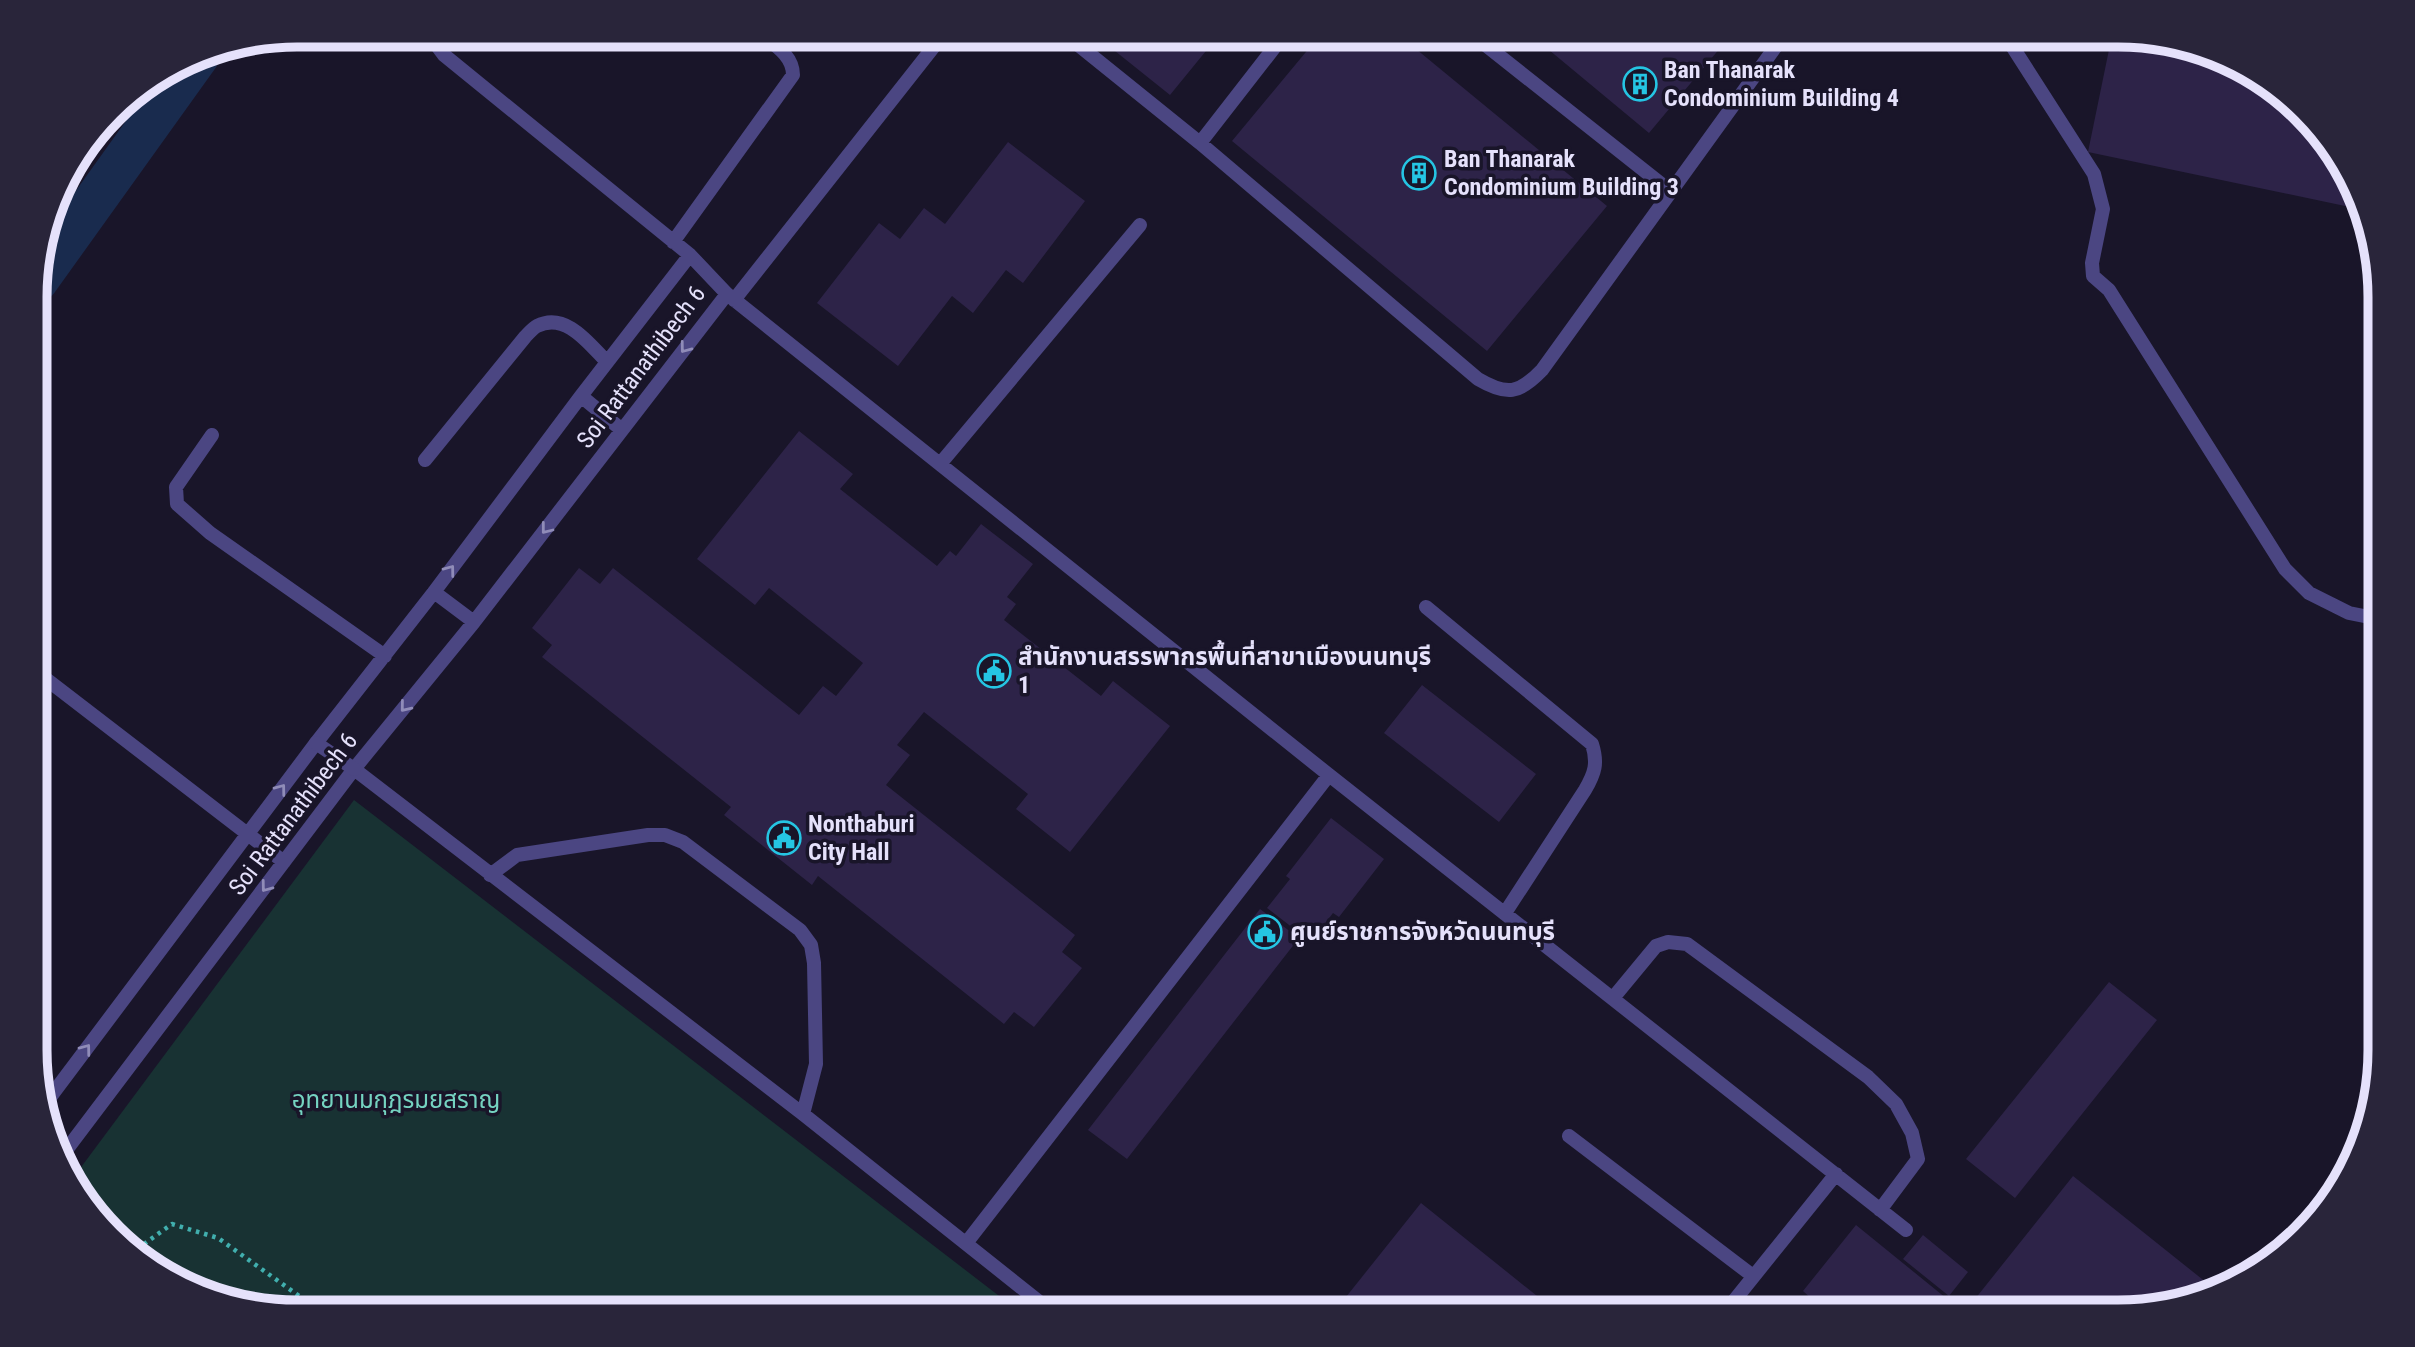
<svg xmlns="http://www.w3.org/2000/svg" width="2415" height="1347" font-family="'Roboto Condensed','Noto Sans Thai',sans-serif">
  <rect width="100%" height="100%" fill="#191529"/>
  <path fill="#183233" d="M354 800 1020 1312H297L230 1303 167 1277 80 1196 73 1178Z"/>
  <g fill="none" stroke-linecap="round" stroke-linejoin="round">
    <path stroke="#192b4e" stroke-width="42" d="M37 281 199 55"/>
  </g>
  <path fill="#2d2348" d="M1095 35H1219L1170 95Z
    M1320 35H1399L1607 206 1487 351 1232 141Z
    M1531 35H1731L1649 133Z
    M2112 35 2185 44 2248 70 2336 152 2364 210 2088 152Z
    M1008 142 1085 201 1023 283 1006 270 973 313 952 296 898 366 817 303 879 223 900 239 924 208 945 224Z
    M799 431 853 474 840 489 937 566 950 551 956 556 981 524 1033 564 1007 597 1016 604 1004 620 1101 696 1113 681 1170 726 1070 852 1016 809 1028 794 924 712 897 745 910 755 886 785 1075 935 1062 952 1082 968 1034 1027 1014 1012 1004 1024 818 876 812 885 724 815 731 807 542 657 552 645 532 628 579 568 600 584 613 568 799 715 823 686 836 696 863 663 769 588 755 605 697 559Z
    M1422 685 1536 774 1499 822 1384 733Z
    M1331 818 1384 859 1339 917 1333 913 1311 942 1267 908 1290 879 1286 876Z
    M1260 909 1299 938 1127 1159 1088 1130Z
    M2109 982 2157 1020 2015 1198 1966 1159Z
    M2073 1176 2217 1291 2201 1298 2134 1311H1991L1975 1299Z
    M1421 1203 1557 1312H1354L1342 1302Z
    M1856 1225 1957 1307 1954 1312H1805L1814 1301 1803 1291Z
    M1923 1235 1968 1272 1949 1296 1903 1259Z"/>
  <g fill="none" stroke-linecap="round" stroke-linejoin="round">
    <path stroke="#41afae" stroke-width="4.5" stroke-dasharray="3.5 5" stroke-linecap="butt" d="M137 1249 172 1224 218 1238 309 1303 314 1312"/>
    <path stroke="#4b4682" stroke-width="14" d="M429 35 444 55 690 255 727 294 1329 775 1906 1230
      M1066 35 1200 143 1478 379C1507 396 1519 394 1542 370L1784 35
      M1473 35 1670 191
      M2005 35 2094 174 2103 209 2092 263 2093 276 2109 290 2285 569 2309 593 2349 613 2379 619
      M1200 143 1284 35
      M673 242 793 75C793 56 776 46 762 35
      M734 300 943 35
      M581 396 622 430
      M212 435 176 487 177 504 210 533 385 656
      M425 460 525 337C528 334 533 328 537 326 566 311 590 345 607 362
      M940 464 1140 225
      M434 592 474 622
      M1426 607 1592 744C1598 763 1595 773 1585 790L1505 913
      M37 672 284 862
      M354 769 803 1114 1052 1312
      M490 875 517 855 648 835H665L683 842 800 930 811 945 814 963 816 1064 803 1114
      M1613 998 1656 946 1668 942 1687 944 1868 1077 1896 1104 1912 1133 1918 1159 1880 1210
      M45 1104 316 743 434 592 581 396 690 255
      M1569 1136 1753 1276
      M64 1153 354 769 474 622 727 294
      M967 1242 1329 775
      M1725 1312 1836 1174"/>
    <path stroke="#4b4682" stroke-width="14" d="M316 743 354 769"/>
  </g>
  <defs><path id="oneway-chevron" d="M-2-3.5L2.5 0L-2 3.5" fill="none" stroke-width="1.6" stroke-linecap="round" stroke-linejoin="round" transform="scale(1.75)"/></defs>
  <g stroke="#908cb8">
    <use href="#oneway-chevron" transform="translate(685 348) rotate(127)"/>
    <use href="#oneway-chevron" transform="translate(546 529) rotate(128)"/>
    <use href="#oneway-chevron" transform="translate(450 570) rotate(-53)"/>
    <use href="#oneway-chevron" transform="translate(405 707) rotate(129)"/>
    <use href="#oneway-chevron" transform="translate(281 789) rotate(-53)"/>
    <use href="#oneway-chevron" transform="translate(266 887) rotate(127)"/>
    <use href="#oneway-chevron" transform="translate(86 1049) rotate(-53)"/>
  </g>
  <defs>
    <symbol id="building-ring" viewBox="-11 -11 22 22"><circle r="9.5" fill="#191529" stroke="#25c5e3" stroke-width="1.5"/><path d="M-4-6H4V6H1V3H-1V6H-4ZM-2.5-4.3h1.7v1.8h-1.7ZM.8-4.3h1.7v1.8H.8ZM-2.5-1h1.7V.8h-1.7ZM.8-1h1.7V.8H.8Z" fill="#25c5e3"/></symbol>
    <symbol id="civic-ring" viewBox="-11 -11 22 22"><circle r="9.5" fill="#191529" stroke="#25c5e3" stroke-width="1.5"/><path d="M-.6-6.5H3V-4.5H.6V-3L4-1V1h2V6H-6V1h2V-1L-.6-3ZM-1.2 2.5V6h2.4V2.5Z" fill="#25c5e3"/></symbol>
  </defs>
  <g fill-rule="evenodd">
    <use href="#building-ring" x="1621" y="65" width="38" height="38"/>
    <use href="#building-ring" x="1400" y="154" width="38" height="38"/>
    <use href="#civic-ring" x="975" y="652" width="38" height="38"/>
    <use href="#civic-ring" x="765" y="819" width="38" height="38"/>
    <use href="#civic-ring" x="1246" y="913" width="38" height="38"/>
  </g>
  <g text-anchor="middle" stroke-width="7" stroke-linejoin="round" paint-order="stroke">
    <g font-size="24" font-weight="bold" fill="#e5e1fb" stroke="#191529" text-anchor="start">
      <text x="1664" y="78">Ban Thanarak<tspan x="1664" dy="28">Condominium Building 4</tspan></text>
      <text x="1444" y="167">Ban Thanarak<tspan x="1444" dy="28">Condominium Building 3</tspan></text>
      <text x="1018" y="665">สำนักงานสรรพากรพื้นที่สาขาเมืองนนทบุรี<tspan x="1018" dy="28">1</tspan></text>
      <text x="808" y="832">Nonthaburi<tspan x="808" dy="28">City Hall</tspan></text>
      <text x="1290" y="940">ศูนย์ราชการจังหวัดนนทบุรี</text>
    </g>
    <g font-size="24" fill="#e5e1fb" stroke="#191529">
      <text transform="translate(641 367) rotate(-53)" y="8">Soi Rattanathibech 6</text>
      <text transform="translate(293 814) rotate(-53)" y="8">Soi Rattanathibech 6</text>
    </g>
    <g font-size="24" fill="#75d3c1" stroke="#191529">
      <text x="396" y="1108">อุทยานมกุฎรมยสราญ</text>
    </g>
  </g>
  <path d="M0 0H2415V1347H0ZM297 47H2118A250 250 0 0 1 2368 297V1050A250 250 0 0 1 2118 1300H297A250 250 0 0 1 47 1050V297A250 250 0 0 1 297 47Z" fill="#29253a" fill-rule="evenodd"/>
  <path fill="none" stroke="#e5e1fb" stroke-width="9" d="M297 47H2118A250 250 0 0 1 2368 297V1050A250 250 0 0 1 2118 1300H297A250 250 0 0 1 47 1050V297A250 250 0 0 1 297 47Z"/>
</svg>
